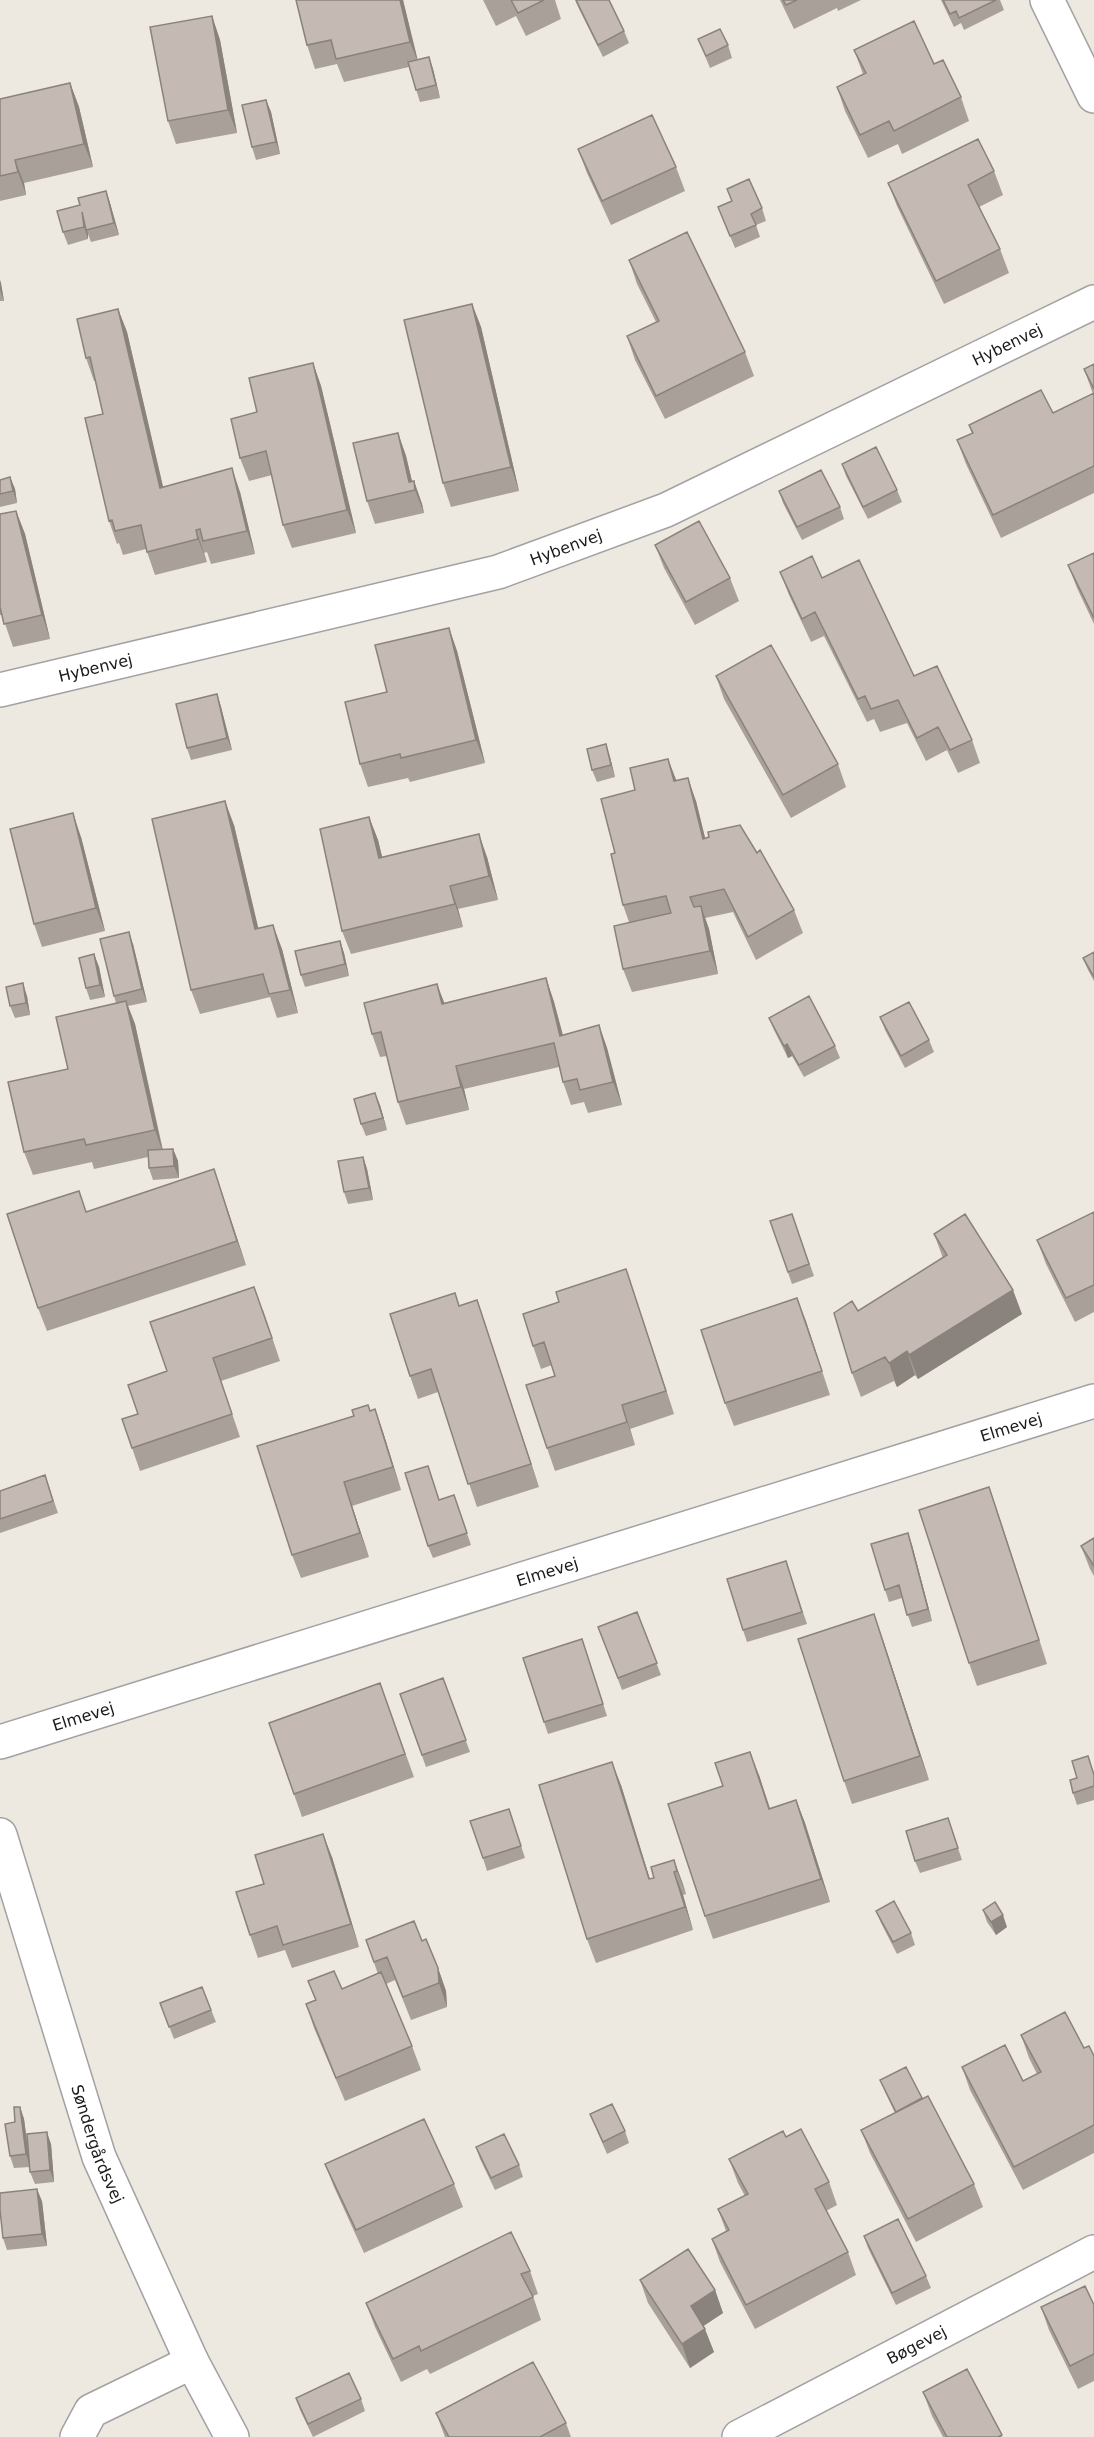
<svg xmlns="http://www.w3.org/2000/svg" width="1094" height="2437" font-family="'DejaVu Sans',sans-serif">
  <rect width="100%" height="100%" fill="#ede8e0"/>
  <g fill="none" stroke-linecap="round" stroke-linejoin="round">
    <defs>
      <g id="minor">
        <path d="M1047 0 1094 96"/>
        <path id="s1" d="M0 690 498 572 666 510 1094 302"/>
        <path id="s2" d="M0 1742 1094 1401"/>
        <path id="s3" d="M0 1835 99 2157 192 2362 232 2437"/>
        <path d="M77 2437 91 2411 192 2362"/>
        <path id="s4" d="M739 2437 1094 2252"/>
      </g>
    </defs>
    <use href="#minor" stroke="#a2a2a2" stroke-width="36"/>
    <use href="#minor" stroke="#fff" stroke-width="33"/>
  </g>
  <path fill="#a9a09a" d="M296 0H403L417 60 429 57 433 69 440 98 420 102 409 67 344 82 337 64 315 69 307 45Z
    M483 0H555L561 19 526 36 516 16 496 26Z
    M575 0 624 31 629 43 603 57 579 9Z
    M780 0H861L838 11 837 8 794 29Z
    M941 0H1000L1004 10 964 30 961 23 954 27Z
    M212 16 220 40 237 133 176 144 168 121Z
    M698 39 728 45 732 58 710 68Z
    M854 50 934 64 961 97 969 121 902 154 898 144 868 158 845 111 837 87 863 74Z
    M70 83 79 107 93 167 24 183 26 195 0 201V99Z
    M266 100 271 112 280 154 256 160 252 147Z
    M578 149 676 167 685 191 611 225 587 173Z
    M994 171 1003 195 979 207 1000 249 1009 273 944 304 897 206 888 183Z
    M106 191 110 203 119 235 91 242 88 234V239L68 245 63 232 80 205Z
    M718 207 762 208 766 221 756 225 760 237 735 248Z
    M629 260 745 352 754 376 665 419 635 360 627 336 656 322 637 284Z
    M0 280 4 301H0Z
    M472 304 481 327 519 491 451 507 443 483Z
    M118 309 127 332 163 488 240 492 255 554 211 564 207 552 204 553 207 562 155 575 146 549 123 555 119 543 117 544 109 521 103 414 95 381H94L86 358Z
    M313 363 321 386 356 533 292 548 283 525 272 475 249 481 240 458 257 412Z
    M1094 364V493L1001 538 966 464 957 440 972 434 969 425 1053 413 1093 394 1084 369Z
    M398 433 406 456 412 481H414L422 504 424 513 375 524 367 501Z
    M842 464 897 490 902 502 868 519 846 476Z
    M10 477 15 489 17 503 0 507V480Z
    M779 491 840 507 844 519 802 540 783 503Z
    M16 511 25 534 50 639 13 647 2 615H0V514Z
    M655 545 730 578 739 601 695 625 664 568Z
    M1094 553V624L1077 588 1068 565Z
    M780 572 822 578 914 676 972 740 980 763 958 773 947 750 926 761 907 723 880 732 874 719 867 722 824 636 811 642 789 595Z
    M449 628 457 651 485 763 410 782 408 778 368 787 360 764 387 692Z
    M716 676 838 764 846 787 791 818 724 699Z
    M217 694 221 707 232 750 191 760 187 748Z
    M610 757 615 777 597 782 592 770Z
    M668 759 676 781 696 801 705 838 757 853 794 910 803 933 756 960 733 912 705 918 709 929 718 974 632 992 623 969 629 922 623 905 615 853 635 790Z
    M369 817 378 840 382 857H487L498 900 458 909 463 927 351 954 342 931Z
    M234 825 258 929 282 949 298 1013 277 1018 270 997 200 1014 191 990Z
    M81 837 105 931 42 947 34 924Z
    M340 941 344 953 349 976 305 987 301 975Z
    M133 944 147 1002 128 1006 135 1024 163 1150 173 1149 178 1161 179 1178 153 1180 149 1168 148 1157 94 1169 92 1162 33 1175 24 1152 68 1069 116 1003 114 996Z
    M1094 952V981L1088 970 1083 958Z
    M94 954 99 967 105 997 90 1000 86 988Z
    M546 978 554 1002 563 1035 599 1025 607 1048 622 1105 588 1113 584 1102 571 1105 563 1082 559 1067 464 1089 469 1110 406 1125 398 1102 387 1056 380 1057 372 1034 444 1003Z
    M27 996 30 1015 15 1018 10 1006Z
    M880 1017 929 1040 934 1052 905 1068 885 1030Z
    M769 1018 835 1046 840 1058 804 1077 792 1056 788 1058 774 1030Z
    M380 1105 387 1130 366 1136 361 1124Z
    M363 1157 367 1169 373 1200 348 1204 344 1192Z
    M214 1169 246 1265 47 1331 38 1308 87 1212Z
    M1094 1212V1312L1075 1322 1046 1264 1037 1240Z
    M792 1214 814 1276 792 1284 770 1221Z
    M934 1234 1022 1314 918 1379 915 1375 897 1387 894 1381 861 1397 852 1373 858 1311 943 1258Z
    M634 1293 674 1414 630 1429 635 1445 555 1471 547 1448 555 1376 552 1365 541 1369 533 1346Z
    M797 1298 830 1395 734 1426 725 1403Z
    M477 1300 539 1487 477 1507 438 1392 418 1399 410 1376 459 1306Z
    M263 1310 280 1361 221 1381 240 1437 140 1471 122 1419 138 1414 167 1371Z
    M375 1409 383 1432 401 1490 352 1506 369 1557 301 1578 292 1555 370 1411Z
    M428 1466 439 1500 458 1507 471 1545 433 1558 428 1546Z
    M45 1475 58 1513 0 1533V1491Z
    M989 1487 1047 1664 977 1686 969 1663Z
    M1094 1538V1576L1090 1569 1081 1546Z
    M912 1545 932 1621 912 1627 902 1598 889 1602 885 1590Z
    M790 1573 807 1624 747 1642 743 1630Z
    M637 1612 661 1675 622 1690 598 1627Z
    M882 1637 929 1780 852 1804 844 1781Z
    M586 1651 607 1716 548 1734 544 1722Z
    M443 1678 470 1752 426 1767 400 1694Z
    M380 1683 414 1777 302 1817 269 1723Z
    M1094 1773V1800L1077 1805 1073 1793 1077 1778Z
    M759 1775 770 1808 796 1800 805 1823 830 1902 713 1939 705 1916Z
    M621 1785 650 1879 654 1878 674 1860 686 1894 683 1895 693 1930 596 1963 587 1939Z
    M509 1809 525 1858 487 1871 483 1858Z
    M948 1818 962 1860 920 1873 915 1861Z
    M332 1857 359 1947 292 1968 285 1950 258 1958 250 1935 264 1884Z
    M983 1910 1007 1927 996 1935 987 1922Z
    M876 1911 911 1933 915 1945 897 1954 881 1923Z
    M366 1940 422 1941 438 1968 446 1991 447 2007 411 2020 395 1980 386 1984 412 2046 421 2070 345 2101 314 2028 306 2004 315 2000 308 1981 342 1989 378 1974Z
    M202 1987 216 2022 174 2039 160 2003Z
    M1021 2035 1084 2048 1094 2056V2153L1023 2190 970 2090 962 2067 1023 2081 1037 2074 1029 2058Z
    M880 2080 922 2098 974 2184 983 2207 916 2242 870 2153 861 2130 895 2113 885 2092Z
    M20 2107 24 2119 29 2154 51 2144 54 2182 35 2184 30 2172V2167L14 2168 10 2156Z
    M590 2114 625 2131 629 2143 607 2154 595 2126Z
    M786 2137 829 2182 837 2205 826 2211 848 2252 856 2275 755 2329 720 2262 712 2239 726 2231 718 2209 745 2196 738 2183 729 2159Z
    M476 2147 519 2165 523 2177 495 2190 480 2159Z
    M325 2164 454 2184 463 2207 364 2253 334 2187Z
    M42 2201 47 2246 7 2250 3 2238Z
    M864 2236 926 2276 931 2288 896 2305 868 2248Z
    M530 2271 538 2294 533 2296 541 2320 430 2374 427 2369 401 2382 375 2327 366 2303Z
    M640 2280 715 2290 723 2313 703 2326 714 2352 690 2368 648 2303Z
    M1094 2305V2381L1078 2389 1049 2330 1041 2307Z
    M967 2369 1002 2437H943L932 2416 923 2392Z
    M296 2398 361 2399 365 2411 313 2437 300 2410Z
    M436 2413 566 2423 571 2437H445Z"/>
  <path fill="#8a827d" d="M400 0H403L419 65 410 42Z
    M212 16 220 40 237 133 228 110Z
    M429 57 433 69 440 98 436 85Z
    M70 83 79 107 93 167 84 144Z
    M266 100 271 112 280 154 276 142Z
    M15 160 24 183 26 195 18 172Z
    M106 191 110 203 119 235 114 223Z
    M82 212 88 234V239L84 227Z
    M0 280 1 283 4 301 0 290Z
    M472 304 481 327 519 491 511 467Z
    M118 309 127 332 169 512 160 488Z
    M313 363 321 386 356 533 347 510Z
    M398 433 406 456 414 490 409 482Z
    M232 468 240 492 255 554 247 531Z
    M10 477 15 489 17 503 13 491Z
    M414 481 422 504 424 513 415 490Z
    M16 511 25 534 50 639 42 615Z
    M196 530 204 553 207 562 198 539Z
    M449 628 457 651 485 763 476 740Z
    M217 694 221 707 232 750 227 738Z
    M606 744 610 757 615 777 611 765Z
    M668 759 677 782 674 781Z
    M688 778 696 801 711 862 703 839Z
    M225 801 234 825 264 952 255 929Z
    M73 813 81 837 105 931 96 908Z
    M369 817 378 840 388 881 379 858Z
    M479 834 487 857 498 900 489 876Z
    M450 886 458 909 463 927 455 904Z
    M701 906 709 929 718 974 710 951Z
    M273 925 282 949 298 1013 290 990Z
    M129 932 133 944 147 1002 142 989Z
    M340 941 344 953 349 976 345 964Z
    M94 954 99 967 105 997 100 985Z
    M546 978 554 1002 569 1059 560 1036Z
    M23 983 27 996 30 1015 26 1003Z
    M437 984 446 1007 442 1004Z
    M126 1001 135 1024 163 1153 155 1130Z
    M599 1025 607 1048 622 1105 613 1082Z
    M787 1044 792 1056 788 1058 784 1046Z
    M456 1066 464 1089 469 1110 461 1087Z
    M375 1093 380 1105 387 1130 383 1118Z
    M173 1149 178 1161 179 1178 174 1166Z
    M363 1157 367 1169 373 1200 369 1188Z
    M214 1169 246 1265 237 1241Z
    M626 1269 634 1293 674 1414 666 1391Z
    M1013 1290 1022 1314 918 1379 909 1355Z
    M797 1298 806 1321 830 1395 822 1371Z
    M477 1300 485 1324 539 1487 531 1464Z
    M907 1351 915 1375 897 1387 889 1363Z
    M622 1405 630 1429 635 1445 627 1422Z
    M375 1409 383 1432 401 1490 393 1467Z
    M344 1482 369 1557 360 1533Z
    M989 1487 997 1510 1047 1664 1039 1640Z
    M908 1533 912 1545 932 1621 928 1609Z
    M874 1614 882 1637 929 1780 920 1756Z
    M750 1752 759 1775 777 1832 769 1809Z
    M612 1762 621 1785 657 1903 649 1879Z
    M796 1800 805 1823 830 1902 821 1879Z
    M323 1834 332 1857 359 1947 351 1924Z
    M674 1860 683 1884 686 1894 677 1871Z
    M674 1872 683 1895 693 1930 685 1907Z
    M1003 1915 1007 1927 996 1935 991 1922Z
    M438 1968 446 1991 447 2007 439 1983Z
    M20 2107 24 2119 30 2167 26 2154Z
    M47 2132 51 2144 54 2182 50 2170Z
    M37 2189 42 2201 47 2246 42 2234Z
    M715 2290 723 2313 699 2329 691 2306Z
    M705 2329 714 2352 690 2368 682 2344Z"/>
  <path fill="#c5bab3" stroke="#8a827d" stroke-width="1.5" d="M296 0H400L410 42 336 59 331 40 307 45Z
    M511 0H544L518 13Z
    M576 0H609L624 31 598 45Z
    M783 0H797L786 5Z
    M943 0H996L959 18 956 11 950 14Z
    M212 16 228 110 168 121 150 27Z
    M914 21 934 64 943 60 961 97 894 131 889 121 860 135 837 87 866 73 854 50Z
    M720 29 728 45 706 56 698 39Z
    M429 57 436 85 416 90 408 62Z
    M70 83 84 144 15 160 18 172 0 176V99Z
    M266 100 276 142 252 147 242 105Z
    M652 115 676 167 602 201 578 149Z
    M978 139 994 171 968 185 1000 249 936 281 888 183Z
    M749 179 762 208 751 214 756 225 730 236 718 207 732 201 727 189Z
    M106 191 114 223 86 230 82 212 84 227 63 232 57 211 80 205 78 198Z
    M687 232 745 352 656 396 627 336 659 321 629 260Z
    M472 304 511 467 443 483 404 320Z
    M118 309 160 488 232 468 247 531 203 541 200 529 196 530 198 539 147 552 141 525 115 531 112 520 109 521 85 418 103 414 90 357 86 358 77 319Z
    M313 363 347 510 283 525 266 451 240 458 231 419 257 412 249 378Z
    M1094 364V389L1084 369Z
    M1041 390 1053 413 1094 393V466L993 515 957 440 973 433 969 425Z
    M398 433 409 482 414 481 415 490 367 501 353 443Z
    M876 447 897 490 863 507 842 464Z
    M821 470 840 507 797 527 779 491Z
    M10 477 13 491 0 494V480Z
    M16 511 42 615 4 624 0 607V514Z
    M699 521 730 578 686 602 655 545Z
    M1094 553V618L1068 565Z
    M812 556 822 578 859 560 914 676 937 666 972 740 950 750 938 727 917 738 898 700 871 709 865 696 858 699 815 612 802 619 780 572Z
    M449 628 476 740 401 758 400 754 360 764 345 702 387 692 375 645Z
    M771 645 838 764 783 795 716 676Z
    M217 694 227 738 187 748 176 704Z
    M606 744 611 765 592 770 587 749Z
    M668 759 674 781 688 778 703 839 709 837 708 832 740 825 757 853 760 850 794 910 748 937 724 889 690 897 694 907 701 906 710 951 623 969 614 926 671 913 666 896 623 905 611 854 615 853 601 799 635 790 630 768Z
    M225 801 255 929 273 925 290 990 269 994 263 974 191 990 152 819Z
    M73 813 96 908 34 924 10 829Z
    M369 817 379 858 479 834 489 876 450 886 455 904 342 931 320 829Z
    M129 932 142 989 114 996 100 939Z
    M340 941 345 964 301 975 295 951Z
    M1094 952V977L1083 958Z
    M94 954 100 985 86 988 79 958Z
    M546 978 560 1036 599 1025 613 1082 580 1090 577 1079 563 1082 554 1043 456 1066 461 1087 398 1102 381 1032 372 1034 364 1003 437 984 442 1004Z
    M23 983 26 1003 10 1006 6 987Z
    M809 996 835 1046 799 1065 787 1044 784 1046 769 1018Z
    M126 1001 155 1130 86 1145 84 1139 24 1152 8 1082 68 1069 56 1017Z
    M909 1002 929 1040 901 1056 880 1017Z
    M375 1093 383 1118 361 1124 354 1099Z
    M173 1149 174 1166 149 1168 148 1150Z
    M363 1157 369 1188 344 1192 338 1161Z
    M214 1169 237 1241 38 1308 7 1214 79 1191 86 1212Z
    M1094 1212V1285L1066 1298 1037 1240Z
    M792 1214 809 1264 788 1272 770 1221Z
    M965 1214 1013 1290 909 1355 907 1351 889 1363 885 1357 852 1373 834 1313 852 1301 858 1311 947 1255 934 1234Z
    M626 1269 666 1391 622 1405 627 1422 547 1448 526 1385 555 1376 544 1342 533 1346 523 1314 559 1302 556 1292Z
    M254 1287 272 1338 213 1358 232 1414 132 1448 122 1419 138 1414 128 1385 167 1371 150 1322Z
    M455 1293 459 1306 477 1300 531 1464 468 1484 431 1369 410 1376 390 1314Z
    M797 1298 822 1371 725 1403 701 1330Z
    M368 1405 370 1411 375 1409 393 1467 344 1482 360 1533 292 1555 257 1446 354 1416 352 1410Z
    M428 1466 439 1500 454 1495 467 1533 428 1546 405 1473Z
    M45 1475 53 1501 0 1519V1491Z
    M989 1487 1039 1640 969 1663 919 1510Z
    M908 1533 928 1609 907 1615 899 1585 885 1590 871 1544Z
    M1094 1538V1566L1081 1546Z
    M786 1561 802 1612 743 1630 727 1579Z
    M637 1612 657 1663 618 1678 598 1627Z
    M874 1614 920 1756 844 1781 798 1639Z
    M582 1639 603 1704 544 1722 523 1658Z
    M443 1678 466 1740 422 1755 400 1694Z
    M380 1683 405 1754 294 1794 269 1723Z
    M750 1752 769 1809 796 1800 821 1879 705 1916 668 1804 723 1786 715 1763Z
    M1088 1756 1094 1775V1786L1073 1793 1070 1780 1077 1778 1072 1761Z
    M612 1762 649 1879 654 1878 651 1867 674 1860 677 1871 674 1872 685 1907 587 1939 539 1785Z
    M509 1809 521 1846 483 1858 470 1821Z
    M948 1818 958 1848 915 1861 906 1831Z
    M323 1834 351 1924 283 1945 277 1926 250 1935 236 1892 264 1884 255 1855Z
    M894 1901 911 1933 893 1942 876 1911Z
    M995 1902 1003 1915 991 1922 983 1910Z
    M414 1921 422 1941 426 1939 438 1968 439 1983 403 1997 387 1957 374 1962 366 1940Z
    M334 1971 342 1989 381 1972 412 2046 336 2078 306 2004 316 2000 308 1981Z
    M202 1987 211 2010 169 2027 160 2003Z
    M1065 2012 1084 2048 1089 2046 1094 2056V2125L1014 2167 962 2067 1005 2045 1023 2081 1041 2072 1021 2035Z
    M906 2067 922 2098 896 2112 880 2080Z
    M928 2096 974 2184 908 2219 861 2130Z
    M612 2104 625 2131 603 2142 590 2114Z
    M14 2107H20L26 2154 10 2156 5 2124 15 2122Z
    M424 2119 454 2184 356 2230 325 2164Z
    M801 2129 829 2182 815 2189 848 2252 746 2305 712 2239 729 2230 718 2209 748 2194 729 2159 783 2131 786 2137Z
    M47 2132 50 2170 30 2172 27 2134Z
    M504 2134 519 2165 491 2178 476 2147Z
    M37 2189 42 2234 3 2238 0 2210V2193Z
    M898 2219 926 2276 892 2293 864 2236Z
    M511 2232 530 2271 521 2274 533 2297 421 2351 419 2346 393 2359 366 2303Z
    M688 2249 715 2290 691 2306 705 2329 682 2344 640 2280Z
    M1085 2286 1094 2305V2354L1070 2366 1041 2307Z
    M533 2362 566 2423 540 2437H449L436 2413Z
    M967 2369 1002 2435 998 2437H947L923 2392Z
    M349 2373 361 2399 308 2424 296 2398Z"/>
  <g text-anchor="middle" stroke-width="5" stroke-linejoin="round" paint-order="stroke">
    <g font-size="16" fill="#1b1b1b" stroke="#fff">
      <text dy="6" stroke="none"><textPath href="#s1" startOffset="1070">Hybenvej</textPath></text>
      <text dy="6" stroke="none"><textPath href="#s1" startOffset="584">Hybenvej</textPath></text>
      <text dy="6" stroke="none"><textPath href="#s1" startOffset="98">Hybenvej</textPath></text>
      <text dy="6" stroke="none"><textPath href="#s2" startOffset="1059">Elmevej</textPath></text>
      <text dy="6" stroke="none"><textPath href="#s2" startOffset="573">Elmevej</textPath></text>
      <text dy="6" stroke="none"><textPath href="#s2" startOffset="87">Elmevej</textPath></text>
      <text dy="6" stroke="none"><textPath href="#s3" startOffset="324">Søndergårdsvej</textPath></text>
      <text dy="6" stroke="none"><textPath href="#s4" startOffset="200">Bøgevej</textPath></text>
    </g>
  </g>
</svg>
